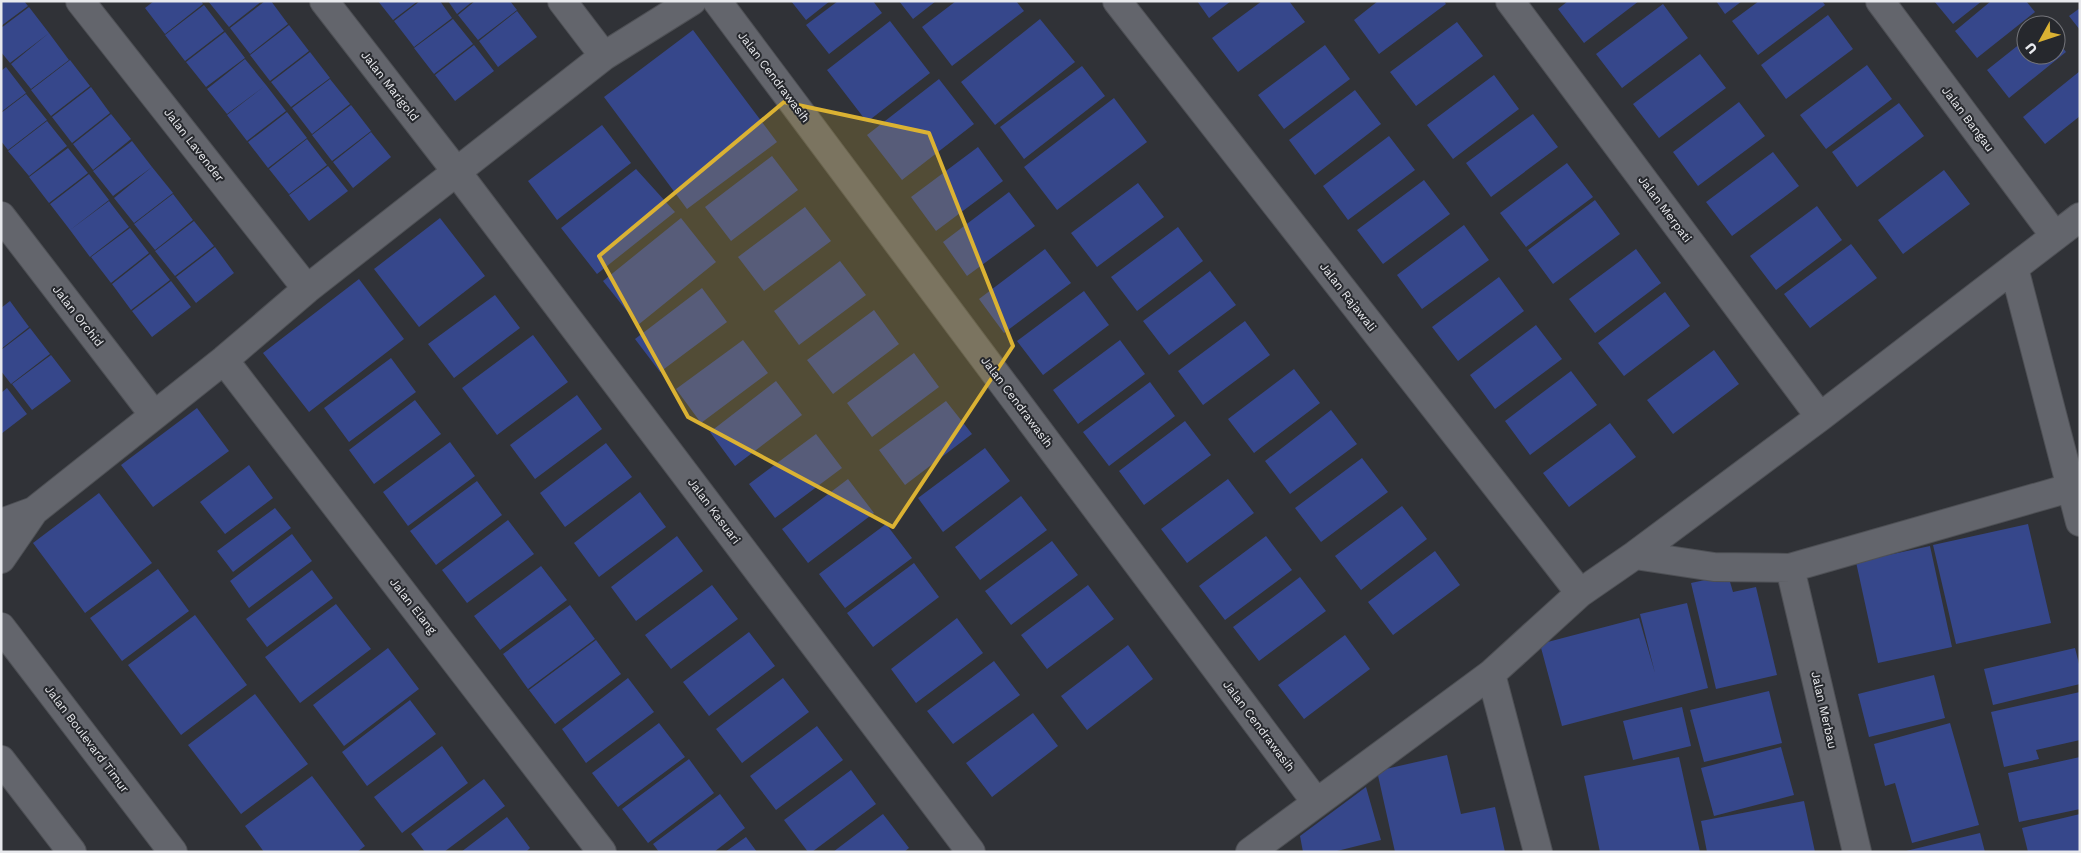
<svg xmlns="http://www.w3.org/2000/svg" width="2081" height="853" font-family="'Work Sans',sans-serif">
  <rect width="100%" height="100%" fill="#303237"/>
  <path fill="#36478b" d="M1 1H24L28 6 1 26Z
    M154 1H201L203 4 165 34 145 8Z
    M208 1H262L229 27Z
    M265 1H271L288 24 250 54 230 28Z
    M378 1H418L393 20Z
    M420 1H440L452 18 414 47 394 21Z
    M448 1H473L457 14Z
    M475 1H510L517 10 478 40 458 15Z
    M791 1H830L806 20Z
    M838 1H873L882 13 829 54 806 25Z
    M899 1H936L913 19Z
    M956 1H1016L1024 11 952 66 922 27Z
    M1197 1H1231L1209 18Z
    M1262 1H1289L1305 22 1238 72 1212 38Z
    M1378 1H1444L1446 4 1379 54 1354 20Z
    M1568 1H1639L1584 43 1558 9Z
    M1716 1H1742L1725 14Z
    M1759 1H1822L1825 5 1758 55 1732 21Z
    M1934 1H1982L1953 24Z
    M1991 1H2026L2035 12 1977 58 1955 31Z
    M1663 4 1688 38 1622 88 1596 54Z
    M204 5 224 31 185 61 165 35Z
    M29 7 49 33 10 63 1 52V28Z
    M2080 8V30L2069 16Z
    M517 11 537 37 498 67 479 41Z
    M1828 15 1853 49 1786 99 1761 65Z
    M453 19 473 44 434 74 414 48Z
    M1040 19 1075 62 995 125 961 82Z
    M890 21 930 73 867 122 827 70Z
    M1457 22 1483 56 1416 106 1390 72Z
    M289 25 309 51 270 81 250 55Z
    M693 30 777 142 687 209 604 97Z
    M225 32 245 58 206 87 186 62Z
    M49 33 69 60 31 89 11 64Z
    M2026 39V55H2056V39L2066 52 2009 98 1987 70Z
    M474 45 494 71 455 101 435 75Z
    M1325 45 1350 79 1284 129 1258 95Z
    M310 52 330 78 291 107 271 82Z
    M1700 54 1726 88 1659 138 1633 104Z
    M245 59 266 85 227 114 207 89Z
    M70 60 90 86 51 116 31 90Z
    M1867 65 1892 99 1826 149 1800 115Z
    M1082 66 1105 96 1024 159 1000 127Z
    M6 67 26 93 1 112V71Z
    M2080 71V116L2045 144 2023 117Z
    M1494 75 1519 109 1453 159 1427 125Z
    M330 79 350 104 312 134 292 108Z
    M939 79 974 124 902 180 867 135Z
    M266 85 286 111 247 141 227 115Z
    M91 87 110 113 72 143 52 117Z
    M1355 90 1381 124 1315 175 1289 140Z
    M26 94 47 120 8 150 1 141V113Z
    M1114 98 1147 142 1057 210 1024 167Z
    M1739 102 1765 136 1698 186 1673 152Z
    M1899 103 1924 136 1857 187 1832 152Z
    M351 105 371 131 332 161 312 135Z
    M287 112 307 138 268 168 248 142Z
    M111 114 131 139 93 170 73 144Z
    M1533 114 1558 147 1491 197 1466 163Z
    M47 121 67 146 29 176 8 151Z
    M602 125 631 163 557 220 528 181Z
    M371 132 391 157 353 188 333 162Z
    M1389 136 1415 170 1348 220 1323 186Z
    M307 139 327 165 289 194 269 169Z
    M132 141 152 167 113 196 93 171Z
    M978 147 1003 181 936 231 911 197Z
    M68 148 88 173 49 203 29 177Z
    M1773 152 1799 186 1732 236 1706 202Z
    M772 156 798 190 731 241 705 207Z
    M1567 163 1593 197 1526 247 1500 213Z
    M328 166 348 191 309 221 289 195Z
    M152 167 173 193 134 223 114 198Z
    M636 169 675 212 597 274 561 228Z
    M1944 170 1970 204 1903 254 1878 220Z
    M89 174 109 200 70 230 50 204Z
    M1424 180 1450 214 1383 264 1357 230Z
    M1138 183 1164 217 1097 267 1071 233Z
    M1009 192 1035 226 967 276 943 242Z
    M173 194 193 220 155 250 134 224Z
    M1595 200 1620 234 1553 284 1528 250Z
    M109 201 129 227 90 257 70 230Z
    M1817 206 1842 240 1776 290 1750 256Z
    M805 207 831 241 764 291 738 257Z
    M440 218 485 276 419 327 374 269Z
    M681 218 716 262 638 325 603 281Z
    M194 221 214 246 175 276 155 251Z
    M1464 225 1489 260 1422 309 1397 275Z
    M1178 227 1203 261 1137 311 1111 277Z
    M130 228 149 253 111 283 91 257Z
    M1851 244 1877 278 1810 328 1784 294Z
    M215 247 234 273 196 303 176 277Z
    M1045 249 1071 283 1004 333 979 299Z
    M1636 249 1661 283 1595 333 1569 299Z
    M150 254 170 280 131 310 112 284Z
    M840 261 866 295 799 345 774 311Z
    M1210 271 1236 305 1169 355 1143 321Z
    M1499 277 1524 311 1458 361 1432 327Z
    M359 279 404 339 309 412 263 353Z
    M171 281 191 307 152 337 132 311Z
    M702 288 727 322 660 372 635 339Z
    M1084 291 1109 325 1043 375 1017 341Z
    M1665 292 1690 326 1624 376 1598 343Z
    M495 295 520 328 454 378 428 344Z
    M10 301 29 327 1 349V308Z
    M874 310 899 344 833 394 807 360Z
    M1245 321 1270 355 1203 405 1178 371Z
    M1536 325 1562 359 1495 409 1470 375Z
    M30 328 50 354 11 384 1 371V350Z
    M533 335 568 382 497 435 462 388Z
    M743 340 768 373 701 423 676 389Z
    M1120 340 1145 374 1078 424 1053 390Z
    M1714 350 1739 384 1673 434 1647 400Z
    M914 353 939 387 872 437 847 403Z
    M51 355 71 381 32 410 12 384Z
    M391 358 416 392 349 442 324 408Z
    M1294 369 1320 403 1254 453 1228 419Z
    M1571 371 1597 405 1530 455 1505 421Z
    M776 381 802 415 735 466 710 432Z
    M1150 382 1175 416 1109 466 1083 432Z
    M7 388 27 414 1 434V393Z
    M577 395 602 429 535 479 510 445Z
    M415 400 441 434 374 484 349 450Z
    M946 401 972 434 905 485 879 450Z
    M197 408 229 451 153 507 121 465Z
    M1331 410 1357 444 1290 494 1265 461Z
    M1185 421 1211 455 1144 505 1119 471Z
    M1610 423 1636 457 1569 507 1543 473Z
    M816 434 842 468 775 518 749 484Z
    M450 442 475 476 408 526 383 492Z
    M606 443 632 477 565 527 540 493Z
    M985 448 1010 481 943 532 918 498Z
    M1362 458 1388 492 1321 542 1295 508Z
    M249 465 273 498 225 534 200 502Z
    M848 479 874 513 808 563 782 529Z
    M1228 479 1254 513 1187 563 1161 529Z
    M477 481 502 515 436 565 410 531Z
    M640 492 666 527 599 577 574 543Z
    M99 493 152 563 85 613 33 543Z
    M1021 496 1047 530 980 580 955 547Z
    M1402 506 1427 539 1361 590 1335 556Z
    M275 508 291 528 233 572 217 551Z
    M508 520 534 554 467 603 442 570Z
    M886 524 912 558 845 608 819 574Z
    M2028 524 2051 623 1956 644 1933 545Z
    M292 534 312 561 249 608 230 581Z
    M677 536 703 571 636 621 611 587Z
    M1266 536 1292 570 1225 620 1199 586Z
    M1052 541 1078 575 1011 625 985 591Z
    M1930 546 1952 647 1878 663 1856 562Z
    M1435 551 1460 585 1393 635 1368 602Z
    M914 563 939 597 873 647 847 613Z
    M541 566 567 600 500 650 474 616Z
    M158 569 189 611 122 661 90 618Z
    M312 570 333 598 267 647 246 619Z
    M1728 575 1733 592 1756 587 1777 675 1716 689 1691 583Z
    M1300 577 1326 611 1259 661 1233 627Z
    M712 585 738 619 671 669 645 635Z
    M1088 585 1114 619 1047 669 1021 635Z
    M1687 603 1708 688 1562 726 1540 644 1639 618 1655 673 1640 614Z
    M336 604 371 649 300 703 265 657Z
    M570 605 595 639 528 689 503 654Z
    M195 615 247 685 181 735 128 665Z
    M957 618 983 653 916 703 891 669Z
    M749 632 775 666 709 716 683 682Z
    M1345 635 1370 669 1304 719 1278 685Z
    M596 640 621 674 555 724 529 690Z
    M1128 645 1153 679 1087 730 1061 696Z
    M388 648 419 689 344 746 313 705Z
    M2075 648 2080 668V684L1993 705 1984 669Z
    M994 661 1020 695 953 744 927 711Z
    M1934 675 1945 718 1869 737 1858 694Z
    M628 678 654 712 586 763 562 729Z
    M783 678 809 712 742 763 716 729Z
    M1769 691 1782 743 1704 762 1690 710Z
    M2080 692V740L2036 750 2039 759 2004 767 1991 712Z
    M255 694 308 764 241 814 188 745Z
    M410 700 436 734 367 786 342 752Z
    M1682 707 1691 746 1633 760 1623 721Z
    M1033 713 1058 746 992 797 966 763Z
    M659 723 685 757 618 807 592 773Z
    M1950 723 1979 825 1912 843 1895 783 1885 786 1874 744Z
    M817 726 843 760 776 810 750 776Z
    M442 746 468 783 402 833 374 797Z
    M1781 747 1794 795 1714 816 1701 768Z
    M1447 755 1461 814 1495 807 1505 852H1395L1377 771Z
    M1679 757 1700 852H1600L1584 776Z
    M2080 757V809L2019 822 2008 773Z
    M689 759 714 793 648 843 622 809Z
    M851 770 876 804 812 852H808L784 820Z
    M312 776 365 846 357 852H264L245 826Z
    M484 779 505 806 444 852H425L411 834Z
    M1366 787 1381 840 1333 852H1303L1300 836Z
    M720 794 745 828 714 852H659L653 844Z
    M1804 801 1815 852H1707L1701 821Z
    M883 814 909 848 904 852H833Z
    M2080 814V852H2028L2022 828Z
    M507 817 530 848 526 852H461Z
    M1980 833 1985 852H1906V851Z
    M746 837 757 852H725Z"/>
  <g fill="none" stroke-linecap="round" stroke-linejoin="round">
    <defs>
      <path id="street" d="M80 1 307 289
        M324 1 456 171 971 852
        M562 1 604 56
        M717 1 1316 802
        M1117 1 1580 593
        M1510 1 1820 417
        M1880 1 2055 236
        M1 216 154 415
        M2014 268 2080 522
        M224 360 602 852
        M1 523 34 511
        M1635 555 1714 567 1790 568 2080 485
        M1 559 34 511 224 360 307 289 604 56 692 1
        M1790 568 1857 852
        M1 627 173 852
        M1491 674 1538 852
        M1 760 72 852
        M1250 852 1491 674 1580 593 1635 555 1820 417 2080 217"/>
    </defs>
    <use href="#street" stroke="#4e5055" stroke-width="30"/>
    <use href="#street" stroke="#63656c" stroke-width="28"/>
  </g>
  <path fill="#dbb233" fill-opacity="0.2" stroke="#dbb233" stroke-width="4" stroke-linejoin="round" d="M784 102 929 133 1013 346 893 527 688 417 599 256Z"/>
  <g text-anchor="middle" stroke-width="4" stroke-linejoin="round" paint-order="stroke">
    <g font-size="12" fill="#e8e9ed" stroke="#26282d">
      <text transform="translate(774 77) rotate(53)" y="4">Jalan Cendrawasih</text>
      <text transform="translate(390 86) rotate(52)" y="4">Jalan Marigold</text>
      <text transform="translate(1968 119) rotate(53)" y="4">Jalan Bangau</text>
      <text transform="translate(194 145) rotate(52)" y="4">Jalan Lavender</text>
      <text transform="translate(1665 209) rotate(53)" y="4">Jalan Merpati</text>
      <text transform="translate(1348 297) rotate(52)" y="4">Jalan Rajawali</text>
      <text transform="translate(78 316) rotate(52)" y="4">Jalan Orchid</text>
      <text transform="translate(1017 402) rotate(53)" y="4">Jalan Cendrawasih</text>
      <text transform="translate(714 511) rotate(53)" y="4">Jalan Kasuari</text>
      <text transform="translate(413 606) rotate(52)" y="4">Jalan Elang</text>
      <text transform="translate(1824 710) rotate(77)" y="4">Jalan Merbau</text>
      <text transform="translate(1259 726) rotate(53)" y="4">Jalan Cendrawasih</text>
      <text transform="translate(87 739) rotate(53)" y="4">Jalan Boulevard Timur</text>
    </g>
  </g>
  <rect width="2081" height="853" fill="none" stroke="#e8e9ed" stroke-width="5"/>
  <g transform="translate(2041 40) rotate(230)"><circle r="24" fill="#26282d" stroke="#74757a"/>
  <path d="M0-4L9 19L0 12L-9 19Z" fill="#dbb233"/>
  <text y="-8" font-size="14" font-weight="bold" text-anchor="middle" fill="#e8e9ed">U</text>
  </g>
</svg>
